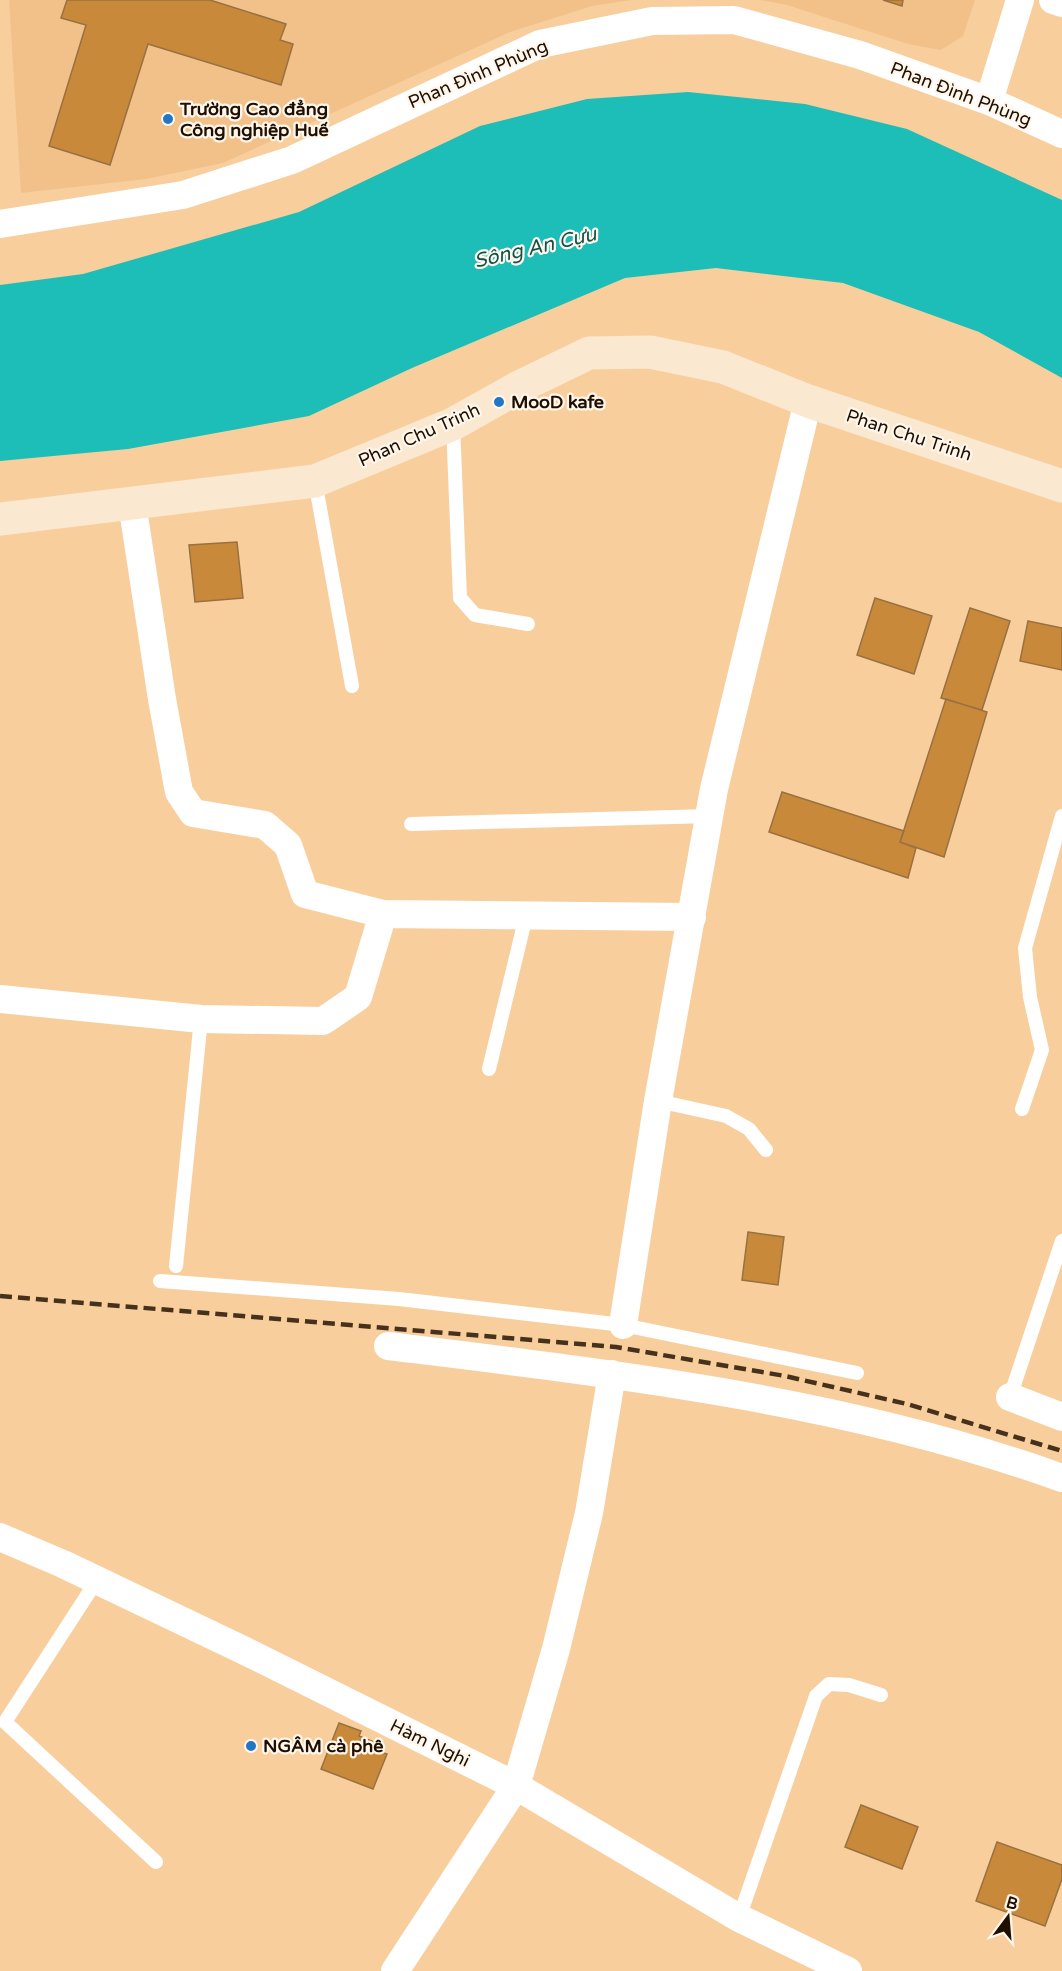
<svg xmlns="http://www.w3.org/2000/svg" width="1062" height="1971" font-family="'Varela Round',sans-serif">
  <rect width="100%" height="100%" fill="#f9ce9d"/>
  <path fill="#f1c189" d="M9 0H631L592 6 510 32 223 163 146 179 21 193Z
    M760 0H975L963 36 941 50 908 44 787 5Z"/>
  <path fill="#1cbeb7" d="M688 92 805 104 907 129 1062 200V378L979 332 843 283 716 268 625 278 412 368 309 416 128 449 0 461V285L83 274 299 212 480 126 587 99Z"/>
  <path fill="#c88a3a" stroke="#987142" stroke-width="1.5" d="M67 0H210L286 24 280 40 293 44 281 85 148 44 110 165 49 146 86 25 61 18Z
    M883 0H903L902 6Z
    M237 542 243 598 195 602 189 545Z
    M875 598 932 616 914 674 857 655Z
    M970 608 1010 621 982 710 941 698Z
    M1028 621 1062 628V670L1020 661Z
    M946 699 987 712 944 857 900 842Z
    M782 792 904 831 900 842 916 848 908 878 769 832Z
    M748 1232 784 1237 778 1285 742 1280Z
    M339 1723 361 1731 359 1736 374 1742 372 1749 387 1754 373 1789 321 1769Z
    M861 1805 918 1827 902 1869 845 1847Z
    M997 1842 1062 1865V1879L1045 1926 976 1901Z"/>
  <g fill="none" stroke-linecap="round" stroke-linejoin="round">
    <path stroke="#fff" stroke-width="14" d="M453 424 460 598 475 615 528 624
      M315 481 352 686
      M411 824 710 816
      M489 1069 526 916
      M658 1101 726 1116 749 1129 766 1150
      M1022 1109 1042 1050 1030 997 1025 948 1062 816
      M176 1266 201 1019
      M160 1281 399 1299 623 1325 857 1373
      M1010 1397 1062 1241
      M97 1580 5 1722 156 1862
      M739 1918 816 1696 829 1684 849 1685 881 1695"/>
    <path stroke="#fff" stroke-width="28" d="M1053 0 1062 3
      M989 101 1020 0
      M0 224 183 195 292 160 540 44 652 21 734 20 860 55 989 101 1062 134
      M132 503 162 699 179 792 193 813 265 825 288 845 305 894 383 914
      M0 999 201 1019 323 1021 358 997 383 914 692 917
      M623 1325 658 1101 714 789 808 401
      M388 1346C616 1374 845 1400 1062 1478
      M1010 1397 1062 1417
      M0 1537 63 1564 243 1650 516 1786 739 1918 848 1971
      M395 1971 516 1786 556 1649 589 1513 612 1374"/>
    <path stroke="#fbe8d1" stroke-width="33" d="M0 519 315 481 453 424 519 387 589 353 650 352 723 367 808 401 1062 486"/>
    <path stroke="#46321c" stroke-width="4.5" stroke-dasharray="12 6" stroke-linecap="butt" d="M0 1296 616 1347 785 1376 907 1404 1062 1451"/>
  </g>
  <g fill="#1f77c5" stroke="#fff6ec" stroke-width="2">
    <circle cx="168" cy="119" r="6"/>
    <circle cx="499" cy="402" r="6"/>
    <circle cx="251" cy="1746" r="6"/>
  </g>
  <g text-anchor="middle" stroke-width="4.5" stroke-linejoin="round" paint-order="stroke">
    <g font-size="18" fill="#1e0f00" stroke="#fff6ec">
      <text transform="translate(478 74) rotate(-23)" y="6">Phan Đình Phùng</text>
      <text transform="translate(961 94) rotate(21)" y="6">Phan Đình Phùng</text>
      <text transform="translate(419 435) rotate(-24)" y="6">Phan Chu Trinh</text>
      <text transform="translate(909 435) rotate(18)" y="6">Phan Chu Trinh</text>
      <text transform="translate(430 1743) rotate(26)" y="6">Hàm Nghi</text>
    </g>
    <g font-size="18" font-weight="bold" fill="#1e0f00" stroke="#fff6ec" text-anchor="start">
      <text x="180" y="115">Trường Cao đẳng<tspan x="180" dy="21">Công nghiệp Huế</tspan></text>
      <text x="511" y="408">MooD kafe</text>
      <text x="263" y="1752">NGÂM cà phê</text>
    </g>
    <g font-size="20" font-style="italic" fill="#13514e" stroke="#fff6ec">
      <text transform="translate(535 247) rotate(-13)" y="7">Sông An Cựu</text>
    </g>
  </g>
  <g transform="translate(1008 1917) rotate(16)" stroke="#fff6ec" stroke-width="4.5" paint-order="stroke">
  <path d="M0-4.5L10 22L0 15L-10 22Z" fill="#1e0f00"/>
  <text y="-9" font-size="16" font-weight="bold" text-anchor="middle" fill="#1e0f00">B</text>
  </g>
</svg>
